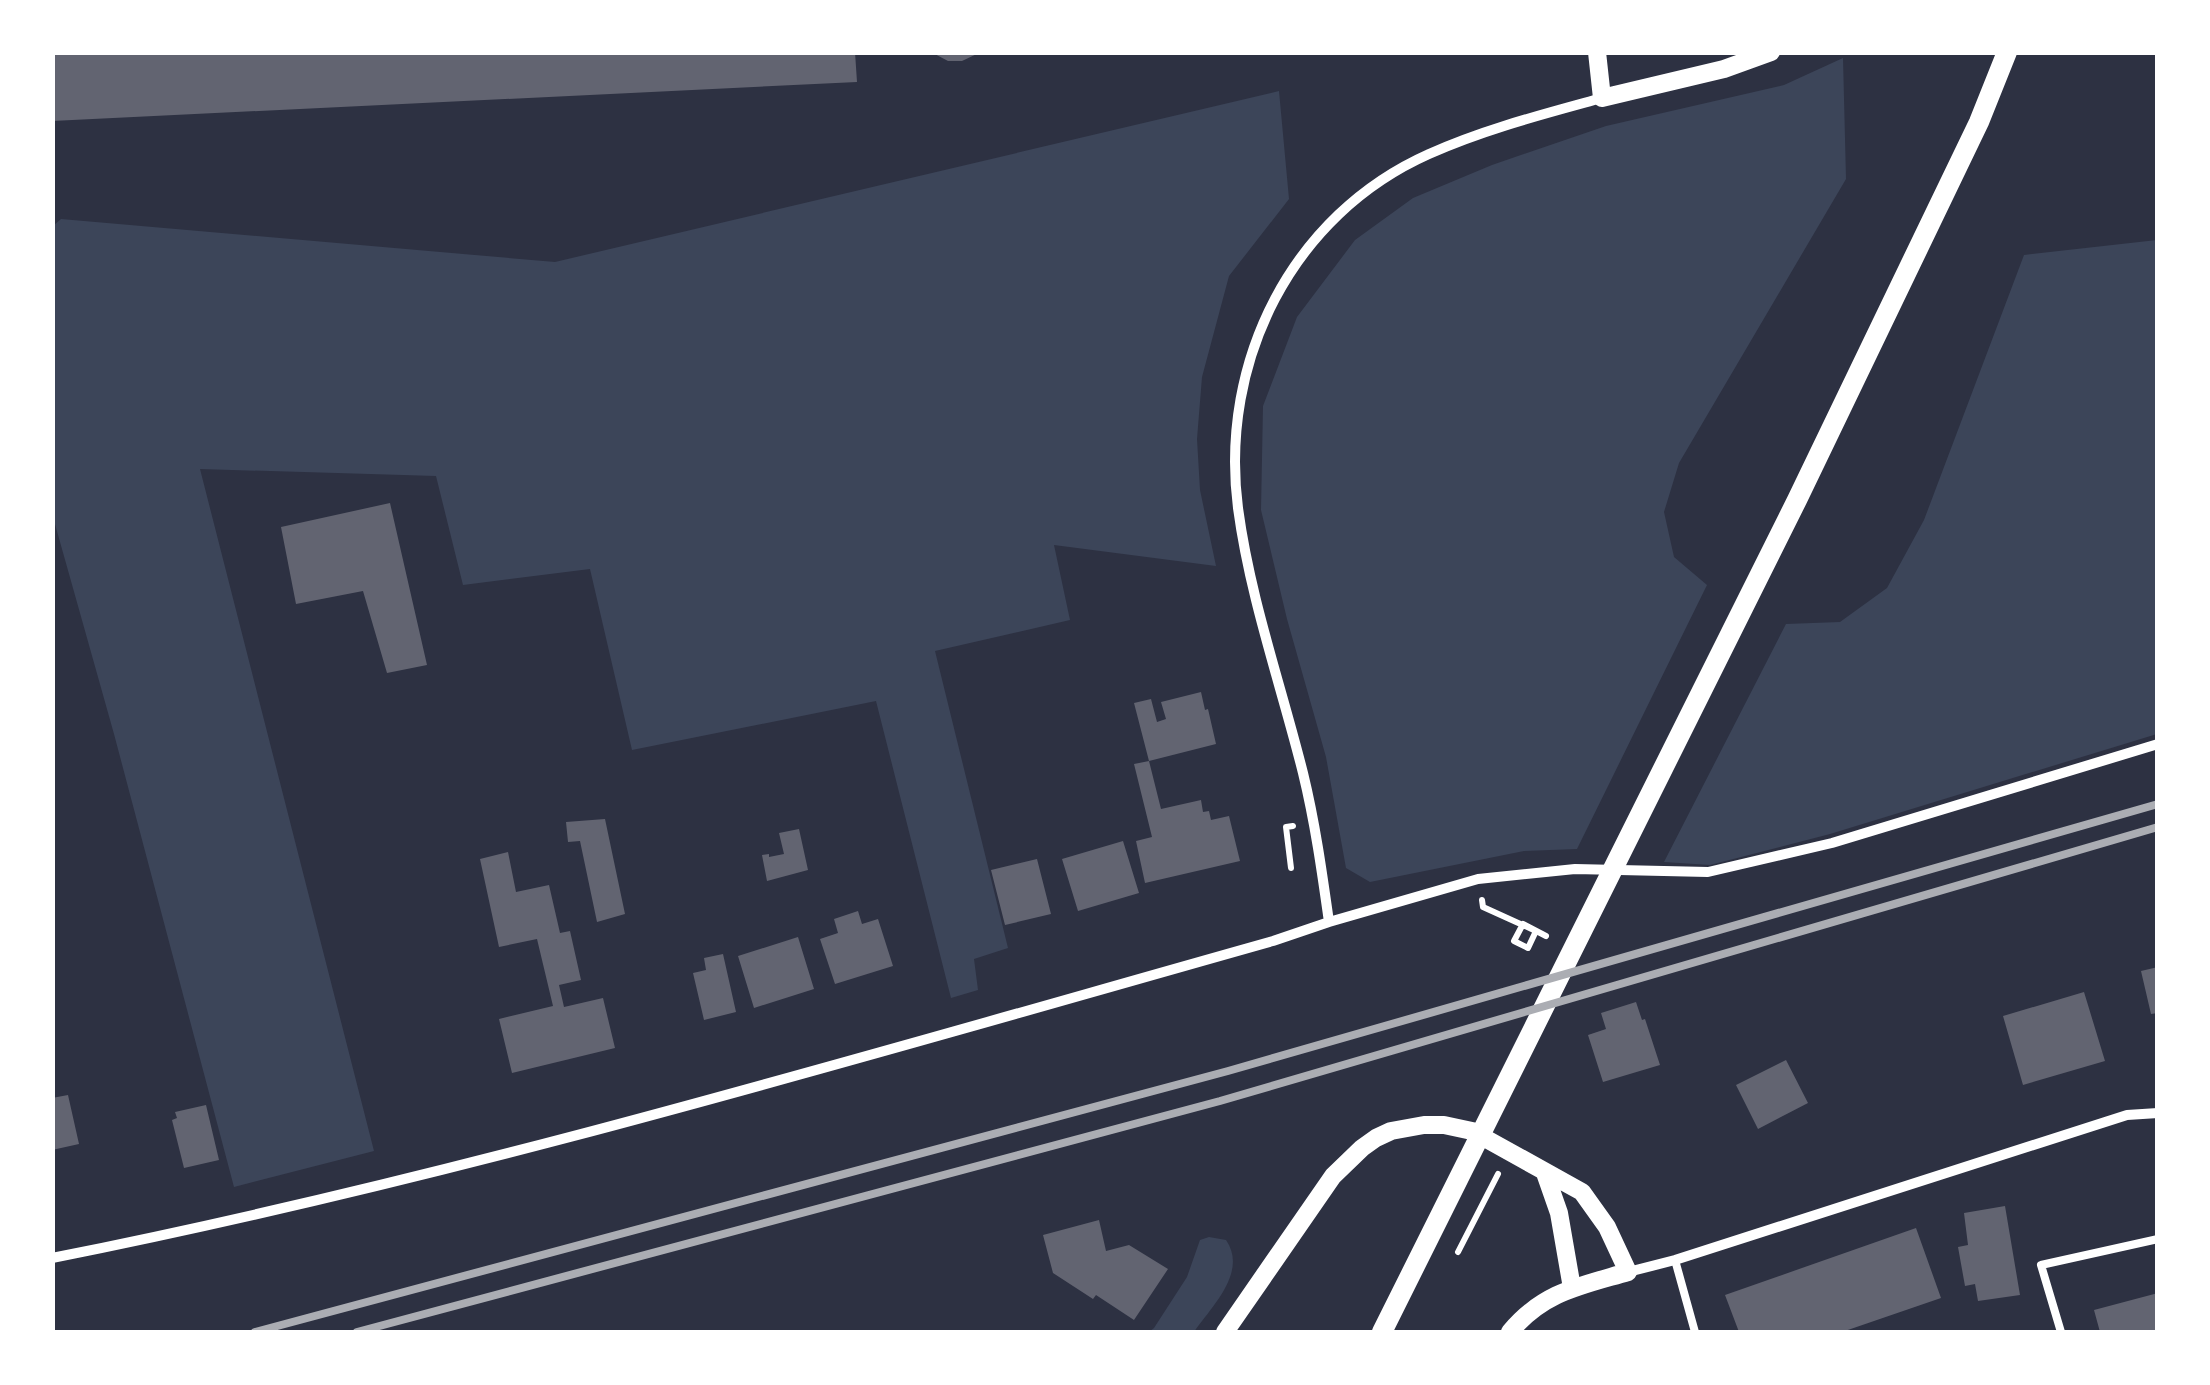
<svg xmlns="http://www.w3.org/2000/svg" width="2210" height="1385" font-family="Roboto,sans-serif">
  <rect width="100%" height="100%" fill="#2d3142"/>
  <path fill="#3c4559" d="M1843 58 1846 179 1679 463 1664 512 1674 557 1707 585 1577 849 1524 851 1370 882 1346 868 1326 757 1287 619 1261 510 1263 406 1297 317 1355 240 1413 198 1492 165 1606 126 1784 85Z
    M1279 91 1289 199 1229 276 1202 377 1197 439 1200 490 1216 566 1054 545 1070 620 935 651 1008 948 974 959 978 990 951 998 876 701 632 750 590 569 463 585 436 476 200 469 374 1151 234 1187 114 734 53 517V226L61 219 555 262Z
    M2157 240V734L1830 834 1710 865 1664 862 1786 624 1840 622 1887 588 1924 520 2024 255Z
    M1209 1237 1226 1240C1248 1272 1212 1306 1194 1332H1149L1154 1328 1187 1277 1200 1240Z"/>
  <path fill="#626471" d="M52 52H855L857 82 52 121Z
    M931 52H981L962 61H948Z
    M390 503 427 665 387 673 363 591 296 604 281 527Z
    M1201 692 1205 710 1208 709 1216 744 1149 761 1134 703 1151 699 1157 722 1166 719 1161 702Z
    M1149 761 1161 809 1201 800 1203 812 1209 811 1211 820 1229 816 1240 861 1145 883 1136 841 1152 837 1134 764Z
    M605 819 625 914 597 922 580 841 568 842 566 822Z
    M799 829 808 870 767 881 762 855 769 854V857L784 854 779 833Z
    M1123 841 1139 893 1078 911 1062 859Z
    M508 852 516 892 549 885 560 933 570 931 581 980 559 985 564 1007 603 998 615 1048 512 1073 499 1019 553 1006 537 939 499 947 480 859Z
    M1037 859 1051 914 1005 925 991 870Z
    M858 911 862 924 878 919 893 966 835 984 820 939 838 933 834 919Z
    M798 937 814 989 754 1008 738 956Z
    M723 954 736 1012 704 1020 693 973 706 970 704 958Z
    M2158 967V1013L2151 1014 2141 971Z
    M2084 992 2105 1061 2023 1085 2003 1016Z
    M1636 1002 1642 1020 1645 1019 1660 1065 1603 1082 1588 1035 1606 1029 1601 1013Z
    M1786 1060 1808 1103 1758 1129 1736 1085Z
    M68 1095 79 1144 52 1150V1098Z
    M206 1105 219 1160 184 1168 172 1120 177 1118 175 1112Z
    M2005 1206 2020 1295 1978 1301 1975 1284 1965 1286 1958 1247 1968 1245 1964 1213Z
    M1099 1220 1106 1251 1129 1245 1168 1269 1134 1320 1096 1295 1093 1299 1053 1273 1043 1235Z
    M1916 1228 1941 1298 1842 1332H1739L1725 1295Z
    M2158 1293V1332H2100L2094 1310Z"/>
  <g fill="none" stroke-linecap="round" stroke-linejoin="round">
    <path stroke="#fff" stroke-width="6" d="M1291 868 1286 827 1293 826
      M1482 900 1483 907 1536 931 1528 948 1514 941 1523 924 1546 936
      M1458 1252 1498 1174"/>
    <path stroke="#fff" stroke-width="8" d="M1675 1260 1695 1332
      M2061 1332 2041 1265 2158 1239"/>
    <path stroke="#fff" stroke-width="10" d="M1329 922 1478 879 1575 869 1708 872 1832 843 2158 744
      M52 1258C465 1176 868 1055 1273 941L1329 922C1322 872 1315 822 1303 773 1281 685 1250 598 1238 508 1219 361 1292 215 1429 154 1485 129 1544 114 1602 98
      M1628 1272 1675 1260 2127 1115 2158 1113"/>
    <path stroke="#fff" stroke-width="18" d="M1597 52 1602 98 1724 69 1771 52
      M1545 1173 1559 1213 1572 1288
      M1225 1332 1333 1176 1362 1148 1376 1138 1391 1131 1424 1125H1444L1472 1131 1582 1192 1607 1227 1628 1272C1580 1286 1543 1292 1510 1332"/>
    <path stroke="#fff" stroke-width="20" d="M1382 1332 1797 500 1979 122 2007 52"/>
    <path stroke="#abadb3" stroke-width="8" d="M255 1332 1228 1071 2158 804
      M357 1332 1220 1101 2158 827"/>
  </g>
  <rect width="2210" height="1385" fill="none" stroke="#ffffff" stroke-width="110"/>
</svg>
